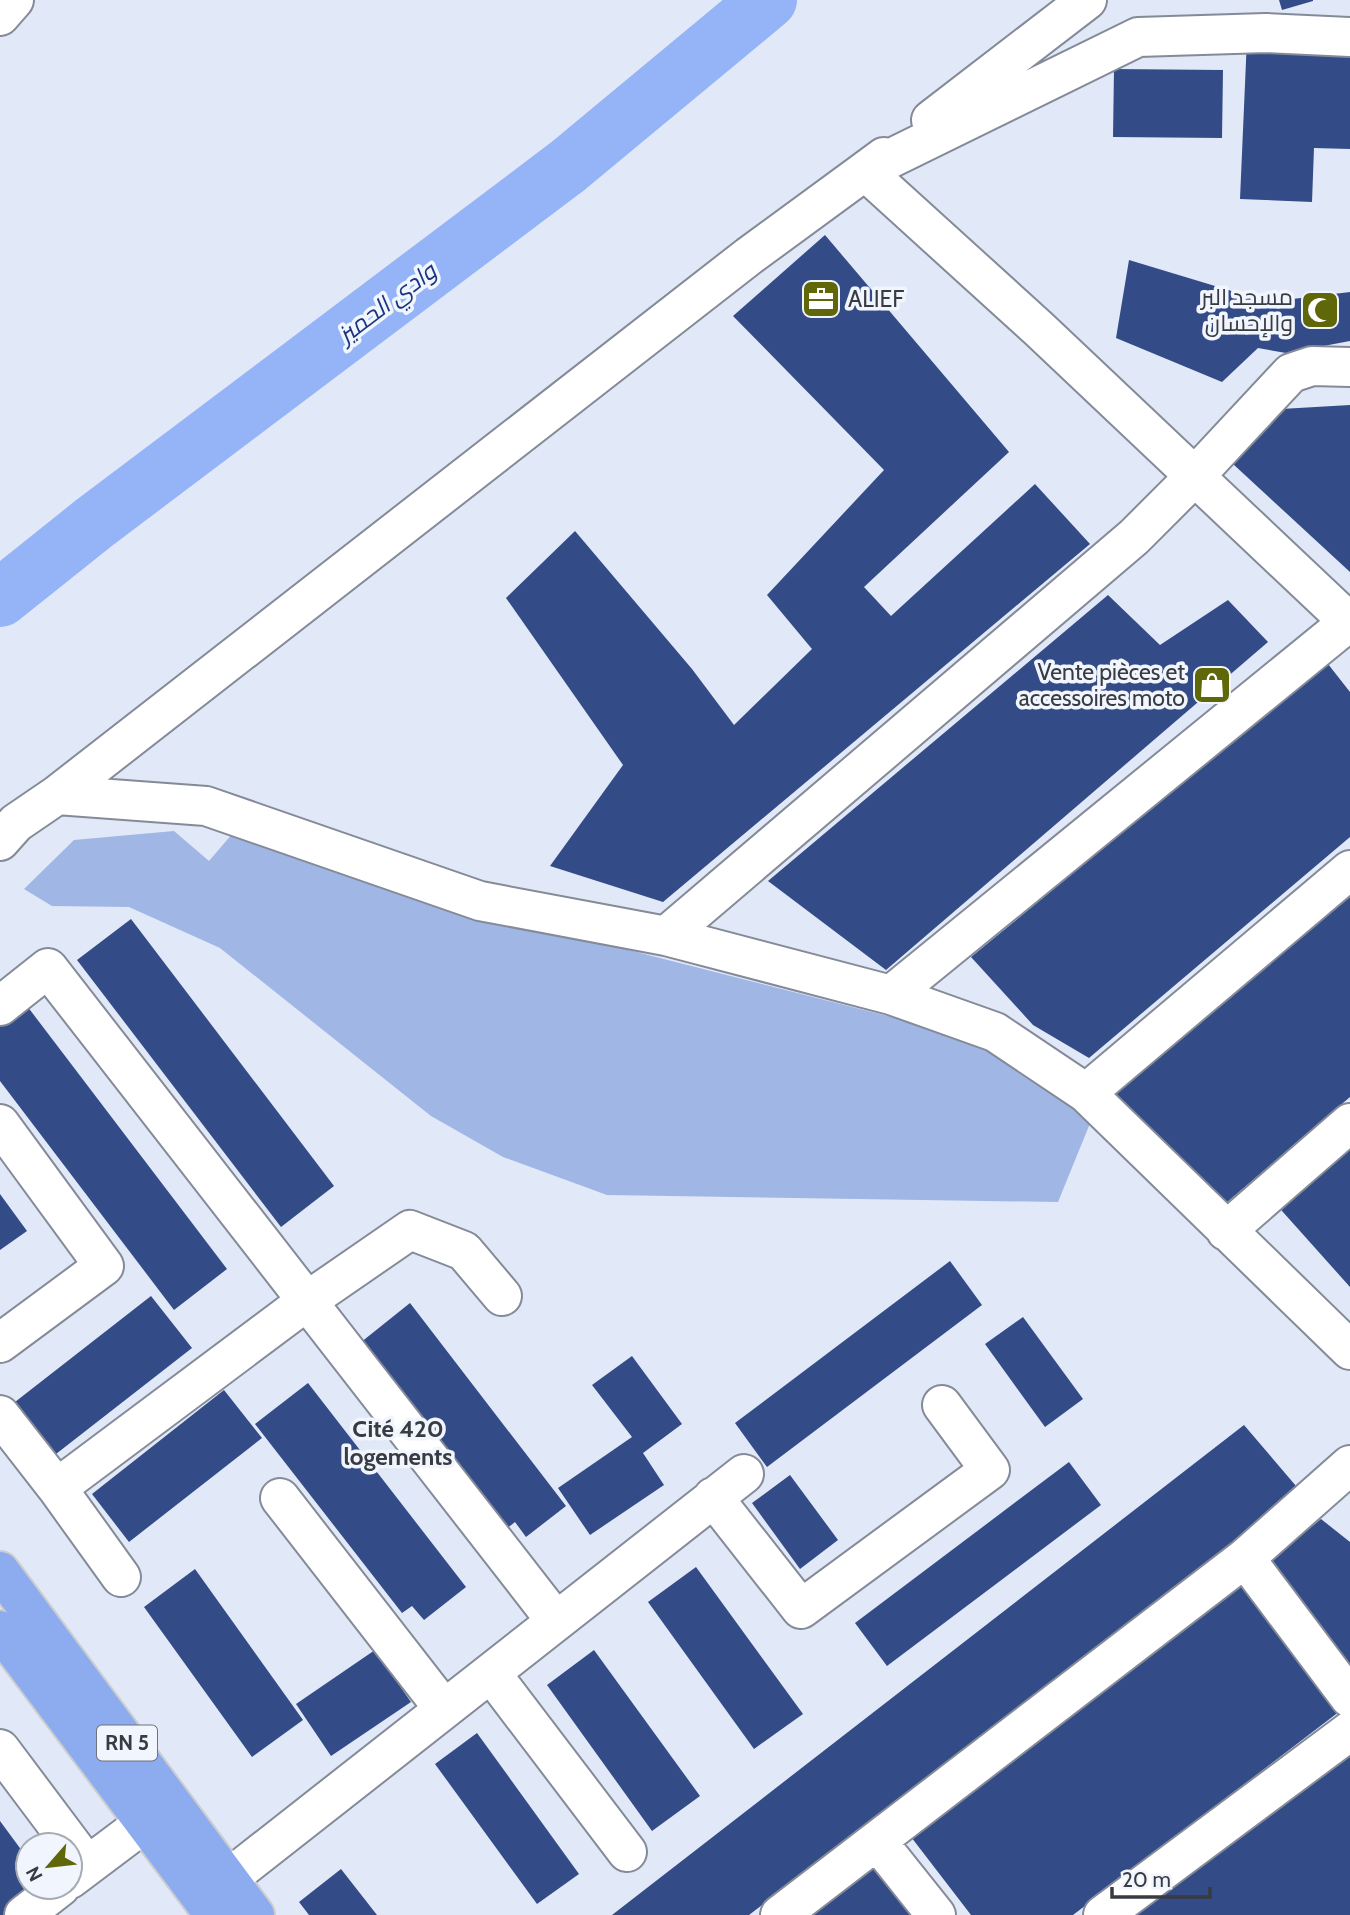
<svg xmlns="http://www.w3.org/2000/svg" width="1350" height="1915" font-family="Cabin,Cairo,sans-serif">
  <rect width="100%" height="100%" fill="#e1e8f7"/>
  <path fill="#a0b6e5" d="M174 831 209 861 233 833 487 914 974 1038 1091 1121 1058 1202 607 1195 503 1157 431 1116 220 948 129 907 52 906 24 889 74 840Z"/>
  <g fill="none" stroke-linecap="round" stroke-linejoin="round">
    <path stroke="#95b4f7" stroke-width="58" d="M0 598 94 523 568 166 768 0"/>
  </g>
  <path fill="#334c87" d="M1279 0H1313V1L1282 10Z
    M1247 38 1350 42V149L1314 148 1312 202 1240 199Z
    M1114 69 1223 70 1222 138 1113 137Z
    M825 235 1009 452 864 587 891 616 1035 484 1090 544 663 902 550 866 623 765 506 598 575 531 692 669 734 725 812 649 767 595 884 470 733 316Z
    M1129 260 1268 302 1350 292V341L1286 353 1258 348 1222 382 1116 338Z
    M1350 405V572L1233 464 1281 409Z
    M1108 595 1160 645 1228 600 1268 642 886 970 768 881Z
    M1328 664 1350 692V837L1089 1058 1033 1025 971 957Z
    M1350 896V1097L1219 1209 1112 1094Z
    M131 919 334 1186 281 1227 77 960Z
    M24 1002 227 1269 174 1310 0 1081V1020Z
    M1350 1141V1287L1274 1202Z
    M0 1194 27 1231 0 1250Z
    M950 1261 982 1305 767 1467 735 1423Z
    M151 1296 192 1348 56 1454 15 1402Z
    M410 1303 566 1506 526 1537 515 1522 505 1530 360 1343Z
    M1023 1317 1083 1399 1045 1427 985 1344Z
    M632 1356 682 1424 643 1453 664 1485 590 1535 558 1488 632 1437 592 1385Z
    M308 1383 466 1587 424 1620 412 1606 402 1613 255 1424Z
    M224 1390 262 1438 129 1542 92 1494Z
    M1244 1425 1302 1493 749 1915H612Z
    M1069 1462 1101 1505 887 1666 855 1623Z
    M790 1475 838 1540 800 1569 752 1503Z
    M1321 1519 1350 1542V1671L1266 1564Z
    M696 1567 803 1714 754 1749 648 1602Z
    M195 1569 303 1720 252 1757 144 1607Z
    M1241 1580 1340 1711 1073 1915H971L908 1833Z
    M375 1650 411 1702 331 1756 296 1704Z
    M594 1650 700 1796 652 1831 547 1685Z
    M477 1733 579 1874 537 1904 435 1764Z
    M1350 1745V1915H1127Z
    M0 1821 28 1859V1887H41L4 1915H0Z
    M882 1853 930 1915H801Z
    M341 1869 377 1915H309L299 1902Z"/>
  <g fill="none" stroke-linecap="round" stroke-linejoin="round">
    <defs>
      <path id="minor" d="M0 16 14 0
        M931 120 1087 0
        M884 157 865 171 1039 329 1350 623
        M57 795 206 806 480 901 666 936 891 995 995 1032 1086 1093 1350 1350
        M0 841 16 823 57 795 749 256 865 171 1138 37 1266 33 1350 37
        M666 936 1134 537 1194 477 1291 373 1312 366 1350 367
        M891 995 1350 621
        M0 1006 48 968 556 1621
        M1086 1093 1350 870
        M0 1124 104 1266 0 1343
        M1226 1231 1350 1123
        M0 1415 57 1488 307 1301 410 1230 464 1251 502 1296
        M57 1488 121 1577
        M713 1497 801 1609 990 1470 942 1405
        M280 1498 444 1709
        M1245 1558 1350 1465
        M491 1673 627 1852
        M0 1749 87 1865
        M877 1841 936 1915
        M70 1879 171 1803
        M228 1879 744 1474
        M24 1915 60 1887
        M780 1915 1245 1558 1350 1698
        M1103 1915 1350 1731"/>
      <path id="highway" d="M0 1571 255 1915
        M0 1630 214 1915"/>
    </defs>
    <use href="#minor" stroke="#848a98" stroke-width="42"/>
    <use href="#highway" stroke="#cbccce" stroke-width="42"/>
    <use href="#minor" stroke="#fff" stroke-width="38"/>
    <use href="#highway" stroke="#8dacf0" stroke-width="38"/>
  </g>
  <defs>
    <symbol id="office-square" viewBox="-11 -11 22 22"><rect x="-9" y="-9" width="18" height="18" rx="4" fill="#5f6708" stroke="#f1f5fe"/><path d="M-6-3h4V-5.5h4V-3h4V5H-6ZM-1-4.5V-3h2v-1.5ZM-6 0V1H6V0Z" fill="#fff"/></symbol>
    <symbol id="mosque-square" viewBox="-11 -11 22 22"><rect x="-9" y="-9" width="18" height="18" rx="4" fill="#5f6708" stroke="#f1f5fe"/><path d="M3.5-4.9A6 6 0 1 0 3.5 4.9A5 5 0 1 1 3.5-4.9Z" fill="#fff"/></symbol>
    <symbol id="shop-square" viewBox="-11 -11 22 22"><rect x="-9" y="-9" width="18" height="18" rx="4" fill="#5f6708" stroke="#f1f5fe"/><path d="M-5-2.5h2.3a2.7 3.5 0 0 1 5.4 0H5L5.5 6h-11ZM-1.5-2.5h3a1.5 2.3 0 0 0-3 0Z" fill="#fff"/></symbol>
  </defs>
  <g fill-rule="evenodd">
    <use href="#office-square" x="799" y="277" width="44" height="44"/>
    <use href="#mosque-square" x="1298" y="288" width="44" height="44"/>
    <use href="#shop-square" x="1190" y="663" width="44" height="44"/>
  </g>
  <g text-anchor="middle" stroke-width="7" stroke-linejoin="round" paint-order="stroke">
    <rect fill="#f1f5fe" stroke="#70737a" stroke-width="2" x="97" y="1725.5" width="60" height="35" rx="5"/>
    <g font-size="21" font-weight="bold" fill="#383b41">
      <text x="127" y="1750">RN 5</text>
    </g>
    <g font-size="23" fill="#383b41" stroke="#f1f5fe" text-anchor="end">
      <text x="1293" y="305">مسجد البر<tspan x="1293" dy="26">والإحسان</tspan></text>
      <text x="848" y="307" text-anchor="start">ALIEF</text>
      <text x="1185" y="680">Vente pièces et<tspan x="1185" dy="26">accessoires moto</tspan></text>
    </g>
    <g font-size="24" font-style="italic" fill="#193480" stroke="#f1f5fe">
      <text transform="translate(387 303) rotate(-37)" y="8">وادي الحميز</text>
    </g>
    <g font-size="24" font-weight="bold" fill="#383b41" stroke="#f1f5fe">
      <text x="398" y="1437">Cité 420<tspan x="398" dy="28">logements</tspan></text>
    </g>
  </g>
  <g transform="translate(49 1866) rotate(242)"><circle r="33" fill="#f1f5fe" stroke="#a7abb2" stroke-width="2"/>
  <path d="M0-5L12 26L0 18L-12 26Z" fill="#5f6708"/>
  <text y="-10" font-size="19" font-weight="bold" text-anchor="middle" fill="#383b41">N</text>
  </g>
  <path d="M1112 1887v10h98v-10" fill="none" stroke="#383b41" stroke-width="3.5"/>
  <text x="1122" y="1887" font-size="21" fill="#383b41" stroke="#f1f5fe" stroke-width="5" paint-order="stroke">20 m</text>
</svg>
